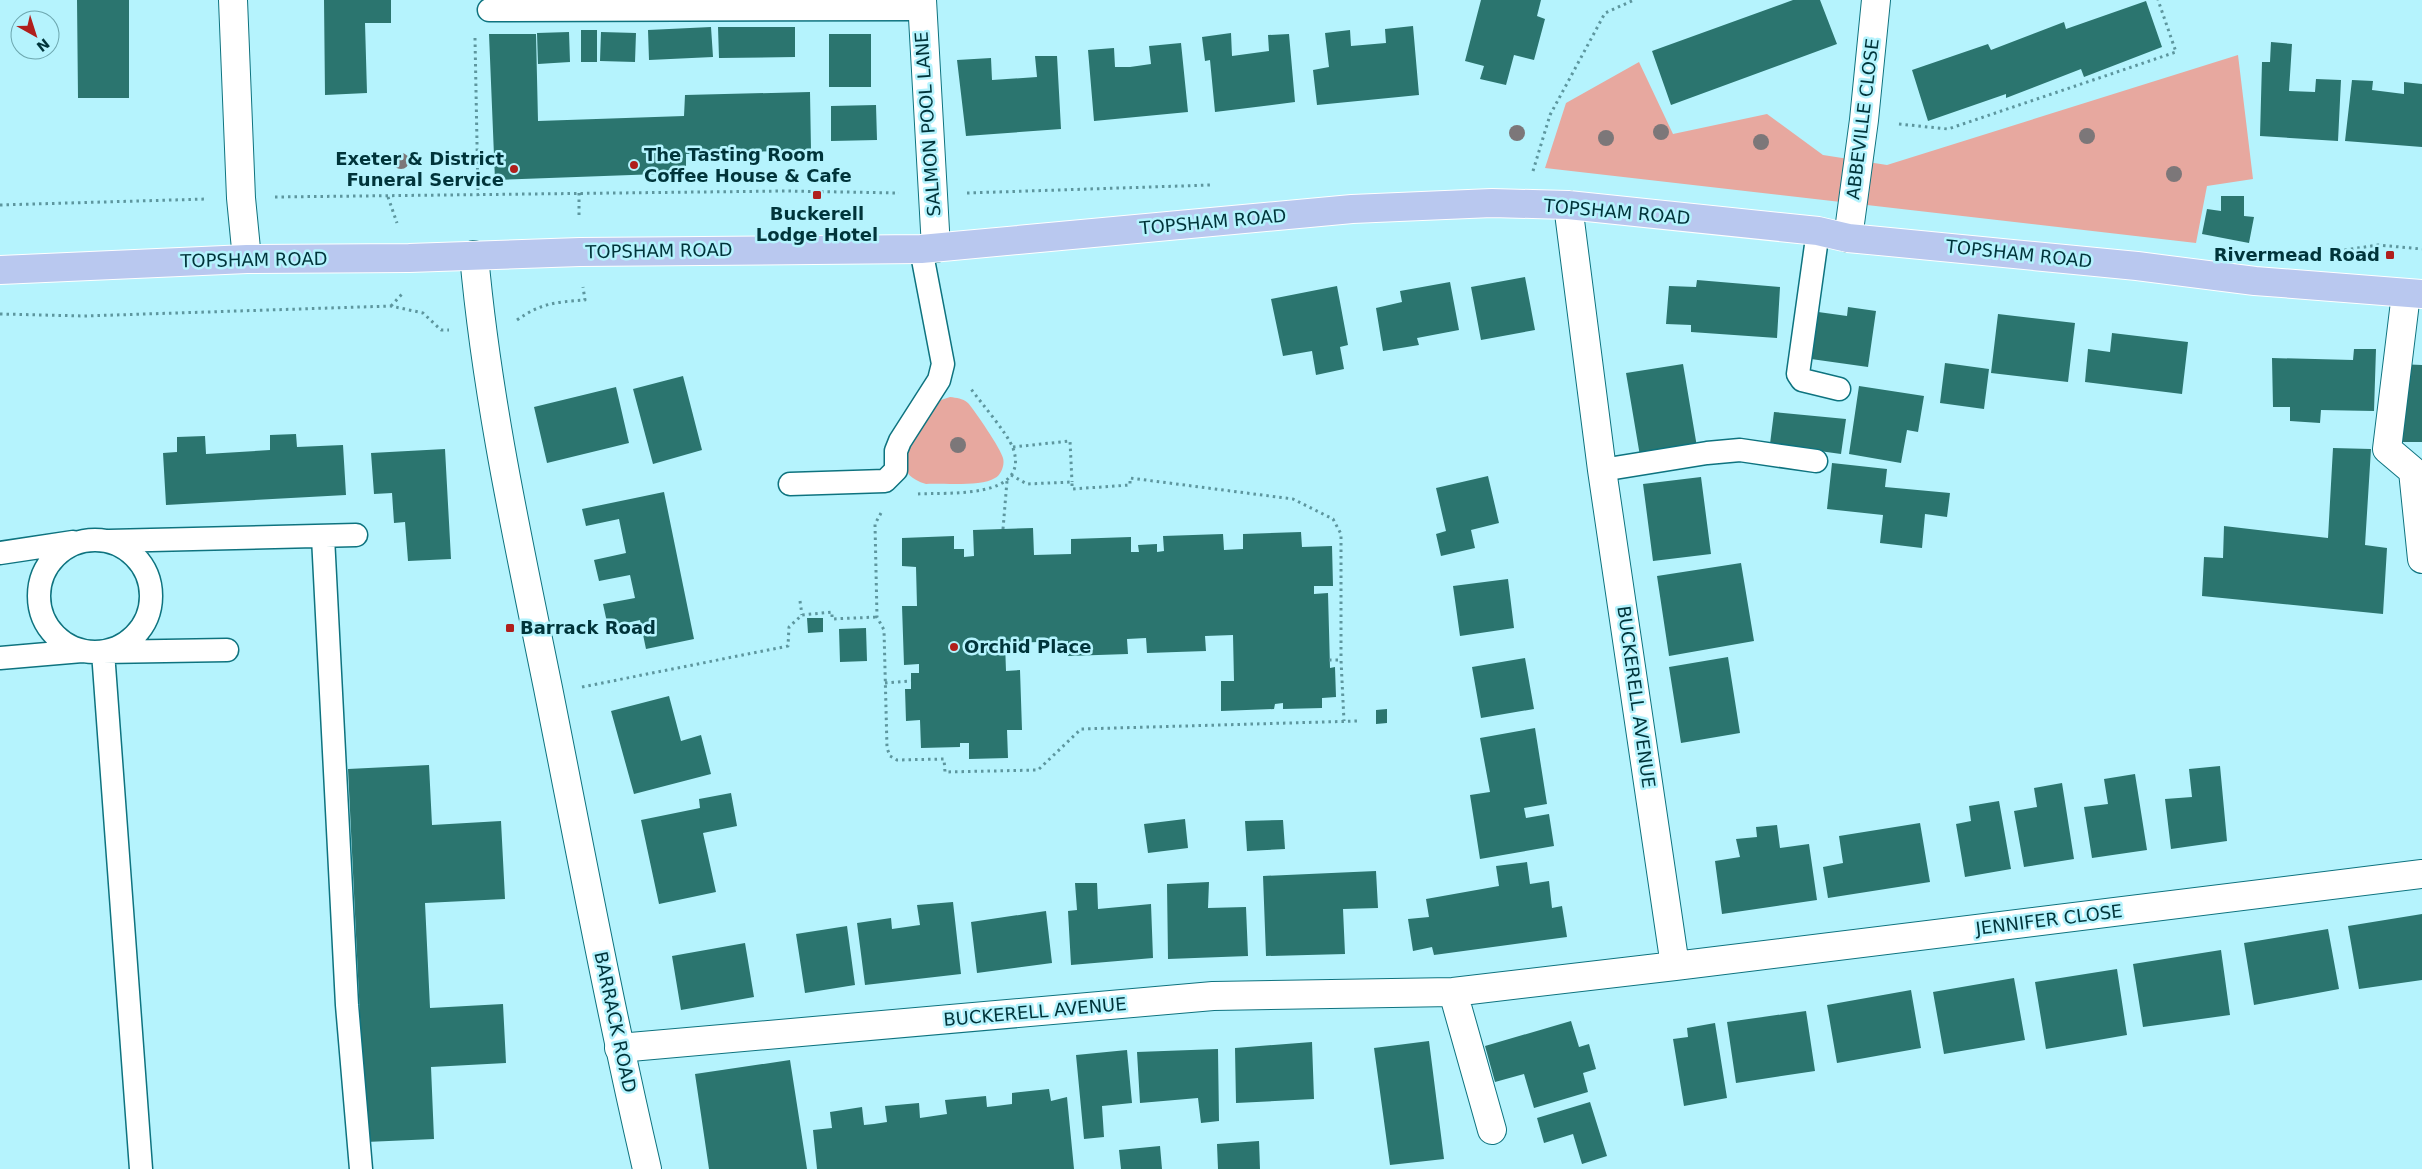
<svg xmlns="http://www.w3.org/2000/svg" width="2422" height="1169" font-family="'DejaVu Sans',sans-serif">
  <rect width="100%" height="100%" fill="#b5f3fd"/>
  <path fill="#e7a89f" d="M2238 55 2253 179 2207 186 2196 243 1545 168 1566 103 1639 62 1673 134 1767 114 1823 155 1887 165Z
    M950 397C957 398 962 398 968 403 975 411 1001 449 1003 458 1005 465 1001 475 995 478 981 487 943 483 926 484 893 474 906 453 919 433 926 422 933 411 941 400Z"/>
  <path fill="#2b756f" d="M77 0H129V98H78Z
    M324 0H391V23H365L367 93 325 95Z
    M1481 0H1541L1537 16 1545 19 1534 60 1514 55 1506 85 1480 79 1484 66 1465 61Z
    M1793 0H1820L1837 44 1671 105 1652 51Z
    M2146 1 2162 47 2084 77 2081 69 2006 98V94L1928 121 1912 70 1988 44 1991 50 2064 22 2066 29Z
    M1413 26 1419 95 1317 105 1313 70 1329 67 1325 33 1350 30 1351 46 1386 43 1385 29Z
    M711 27 713 57 649 60 648 30Z
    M718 27H795V57L719 58Z
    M581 30H597V62H581Z
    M569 32 570 62 538 64 537 33Z
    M601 32 636 33 635 62 600 61Z
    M1231 33 1232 56 1269 51 1268 35 1289 34 1295 102 1215 112 1210 60 1205 61 1202 37Z
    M489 34H536L538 121 684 116 685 95 810 92 811 150 686 154V173L495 180Z
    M829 34H871V87H829Z
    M2271 42 2292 44 2289 91 2315 92 2316 79 2341 80 2338 141 2260 136 2262 62H2270Z
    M1181 43 1188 112 1094 121 1088 50 1114 48 1115 67H1130L1151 64 1149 46Z
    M1035 56H1057L1061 129 966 136 957 60 991 58 992 80 1037 77Z
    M2352 80 2373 81 2372 90 2404 94V82L2422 84V147L2345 141Z
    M876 105 877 140 831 141V106Z
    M2221 196H2244V216L2254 217 2249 243 2202 234 2207 209 2221 211Z
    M1525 277 1535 330 1481 340 1471 287Z
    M1697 280 1780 287 1777 338 1691 332V325L1666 324 1669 286 1696 287Z
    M1450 282 1459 330 1417 338 1419 345 1383 351 1376 308 1402 302 1400 291Z
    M1337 286 1348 345 1340 347 1344 369 1316 375 1312 351 1283 356 1271 299Z
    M1848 307 1876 311 1868 367 1804 358 1811 311 1847 316Z
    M1998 314 2075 323 2068 382 1991 373Z
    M2112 333 2188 342 2182 394 2085 382 2088 349 2110 352Z
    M2354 349H2376L2374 411 2321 410 2320 423 2290 421V407H2273L2272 358 2353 360Z
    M1945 363 1989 369 1984 409 1940 403Z
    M1683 364 1697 447 1640 456 1626 373Z
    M2398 364 2422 365V442H2397Z
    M683 376 702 450 653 464 633 389Z
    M1859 386 1924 396 1918 432 1907 430 1901 463 1849 454Z
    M616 387 629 443 547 463 534 407Z
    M1774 412 1846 419 1841 454 1770 444Z
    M296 434 297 447 343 445 346 495 166 505 163 453 177 452V437L205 436 206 454 270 450V435Z
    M2333 448 2371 449 2365 545 2387 548 2383 614 2202 596 2204 557 2223 558 2224 526 2328 538Z
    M445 449 451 559 408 561 405 522 394 523 392 493 374 494 371 453Z
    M1832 463 1887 469 1885 487 1950 493 1947 517 1925 514 1922 548 1880 543 1883 515 1827 509Z
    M1488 476 1499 523 1471 530 1475 548 1441 556 1436 534 1446 531 1436 488Z
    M1701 477 1711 554 1653 561 1643 484Z
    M664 492 694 639 646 649 640 620 608 627 603 604 635 598 630 575 599 581 594 560 626 553 619 519 586 526 582 509Z
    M1033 528 1034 555 1071 554V539L1131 537V552H1139L1138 545 1157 544V552L1164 551 1163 536 1223 534 1224 550 1243 549V534L1301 532 1302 547 1332 546 1333 586H1314V594L1328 593 1330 668 1335 667 1336 697 1322 698V708L1283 709V703L1275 704 1274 709 1221 711V681H1234L1233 635 1205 636 1206 651 1147 653 1146 638 1127 639 1128 654 1068 656V641L1005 643 1006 671 1020 670 1022 730H1007L1008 758 969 759V743H960V747L921 748 920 720 906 721 905 689H911V673H919V664L904 665 902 606H917L916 567 902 566V538L954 536V549H964V557L974 556 973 530Z
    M1741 563 1754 641 1669 656 1657 576Z
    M1508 579 1514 628 1460 636 1453 586Z
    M807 618H823V632L808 633Z
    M866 628 867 661 840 662 839 629Z
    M1728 657 1740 733 1681 743 1669 667Z
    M1525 658 1534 709 1481 718 1472 667Z
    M669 696 681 741 701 735 711 774 634 794 611 711Z
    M1387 709V723L1376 724V710Z
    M1535 728 1547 804 1524 808 1526 818 1549 814 1554 846 1480 859 1470 795 1490 792 1480 738Z
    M429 765 432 825 501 821 505 899 425 903 430 1008 503 1004 506 1063 431 1067 434 1139 366 1142 348 769Z
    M2220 766 2227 841 2171 849 2165 799 2192 797 2189 769Z
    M2135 774 2147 850 2092 858 2084 807 2108 804 2104 779Z
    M2062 783 2074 859 2024 867 2014 811 2037 807 2034 788Z
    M731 793 737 826 703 833 716 892 659 904 641 820 700 808 699 799Z
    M1999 801 2011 869 1965 877 1956 824 1971 821 1969 806Z
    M1185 819 1188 848 1148 853 1144 824Z
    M1283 820 1285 849 1247 851 1245 821Z
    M1920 823 1930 882 1828 898 1823 867 1843 863 1839 836Z
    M1777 825 1780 848 1809 844 1817 900 1722 914 1715 861 1740 857 1736 839 1757 837 1756 827Z
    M1527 862 1530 884 1549 881 1552 908 1562 906 1567 937 1434 955 1432 947 1413 951 1408 919 1429 917 1426 899 1499 886 1496 866Z
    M1376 871 1378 908 1343 909 1345 954 1266 956 1263 876Z
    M1209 882 1208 908 1246 907 1248 956 1168 959 1167 884Z
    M1075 883H1097L1098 909 1151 904 1153 958 1071 965 1068 911 1077 910Z
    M953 902 961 974 865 985 857 923 891 918 892 929 920 925 917 905Z
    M1046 911 1052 963 977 973 971 922Z
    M2422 914V980L2359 989 2348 926Z
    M847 926 855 985 805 993 796 934Z
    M2328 929 2339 989 2254 1005 2244 943Z
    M745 943 754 997 681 1010 672 956Z
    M2221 950 2230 1015 2143 1027 2133 964Z
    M2117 969 2127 1035 2046 1049 2035 982Z
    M2014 978 2025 1040 1944 1054 1933 992Z
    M1911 990 1921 1048 1837 1063 1827 1005Z
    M1806 1011 1815 1071 1736 1083 1727 1022Z
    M1571 1021 1579 1047 1589 1044 1596 1069 1583 1073 1588 1092 1534 1108 1524 1074 1495 1082 1485 1046Z
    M1715 1023 1727 1098 1684 1106 1673 1039 1688 1037 1687 1028Z
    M1429 1041 1444 1159 1390 1165 1374 1048Z
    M1312 1042 1314 1099 1236 1103 1235 1048Z
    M1218 1049 1219 1121 1201 1123 1198 1098 1140 1103 1137 1052Z
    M1127 1050 1132 1103 1102 1106 1104 1137 1084 1139 1076 1055Z
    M790 1060 807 1169H709L695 1074Z
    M1049 1089 1051 1101 1067 1097 1074 1169H817L813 1130 832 1128 830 1112 862 1107 864 1125 874 1124 887 1122 885 1106 919 1103 920 1118 947 1114 945 1100 986 1096 987 1107 996 1106 1012 1104V1093Z
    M1590 1102 1607 1156 1582 1164 1573 1134 1544 1143 1537 1118Z
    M1259 1141 1260 1169H1218L1217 1144Z
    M1160 1146 1162 1169H1121L1119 1150Z"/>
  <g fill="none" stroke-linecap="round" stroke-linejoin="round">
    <defs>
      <path id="service" d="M489 10 921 9
        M1818 231 1798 374 1802 380 1839 389
        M1602 470 1707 453 1740 450 1816 461
        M790 484 885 481 896 470V451L900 441 939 380 943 364 921 249
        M323 537 347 1005 361 1169
        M39 596a56 56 0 1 1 112 0a56 56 0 1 1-112 0Z
        M109 541 356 535
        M0 553 73 542
        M0 658 82 651
        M141 1169 103 652 227 650"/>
      <path id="minor" d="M233 0 241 198 247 259
        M922 0 936 248
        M1848 238 1864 120 1876 0
        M2406 294 2387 449 2413 471 2422 559
        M1675 966 2422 874
        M1453 992 1492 1130
        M619 1048 1213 996 1453 992 1675 966 1602 470 1568 205"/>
      <path id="tertiary" d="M474 255C487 401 519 545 548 688 580 849 610 1010 647 1169"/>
      <path id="primary" d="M0 270 247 259 409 258 580 252 921 249 1352 209 1492 203 1568 205 1818 231 1848 238 2137 266 2255 281 2422 294"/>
    </defs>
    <use href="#service" stroke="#0e737f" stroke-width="25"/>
    <use href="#minor" stroke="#0e737f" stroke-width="30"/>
    <use href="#tertiary" stroke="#0e737f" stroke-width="30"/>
    <use href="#primary" stroke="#fff" stroke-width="30"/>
    <path stroke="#5d969e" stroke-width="3" stroke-dasharray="2.5 4" stroke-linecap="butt" d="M475 38 478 196
      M1899 124 1948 129 2176 52 2158 0
      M1533 171 1550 115 1605 13 1634 0
      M579 193V218
      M967 193 1211 185
      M275 197 786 191 899 193
      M388 197 397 223
      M0 205 206 199
      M2338 251 2378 245 2422 249
      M391 306 402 294
      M0 314 84 316 391 306 423 313 441 330H449
      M517 320C541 303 556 302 585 300L583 287
      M1013 447 1070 441 1072 482
      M1011 475 1027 484 1072 482V489L1130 485V478L1293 499 1333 519 1341 534V660
      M918 494C947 492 1031 500 1013 448 1007 433 982 404 971 389
      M881 513 875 524 877 617 884 630 887 748 890 756 897 760 944 759 945 772 1038 770 1081 729 1358 721
      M1003 529 1007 481
      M800 601 802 615
      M1329 660H1341L1344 721
      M885 683 911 681
      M582 687 788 646 789 627 802 615 832 612V619L877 617"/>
    <use href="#service" stroke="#fff" stroke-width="22"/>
    <use href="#minor" stroke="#fff" stroke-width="28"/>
    <use href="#tertiary" stroke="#fff" stroke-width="28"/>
    <use href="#primary" stroke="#b9c8ef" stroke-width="28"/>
  </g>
  <g fill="#7c7779">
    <circle cx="1661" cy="132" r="8"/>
    <circle cx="1517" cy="133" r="8"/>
    <circle cx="2087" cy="136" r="8"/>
    <circle cx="1606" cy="138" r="8"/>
    <circle cx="1761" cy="142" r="8"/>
    <circle cx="401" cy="161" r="8"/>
    <circle cx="2174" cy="174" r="8"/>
    <circle cx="958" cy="445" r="8"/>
  </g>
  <g fill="#b01f1c" stroke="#b5f3fd" stroke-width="2">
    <circle cx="634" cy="165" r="5"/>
    <circle cx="514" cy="169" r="5"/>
    <rect x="812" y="190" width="10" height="10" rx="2.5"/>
    <rect x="2385" y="250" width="10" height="10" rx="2.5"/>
    <rect x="505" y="623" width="10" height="10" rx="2.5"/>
    <circle cx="954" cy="647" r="5"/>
  </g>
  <g text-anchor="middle" stroke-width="5" stroke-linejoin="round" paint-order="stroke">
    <g font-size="18" fill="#00343a" stroke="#b5f3fd">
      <text transform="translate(1863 119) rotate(-83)" y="6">ABBEVILLE CLOSE</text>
      <text transform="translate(928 124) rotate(-94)" y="6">SALMON POOL LANE</text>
      <text transform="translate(1617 212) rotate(5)" y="6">TOPSHAM ROAD</text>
      <text transform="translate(1213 222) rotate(-5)" y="6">TOPSHAM ROAD</text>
      <text transform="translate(659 251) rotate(-1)" y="6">TOPSHAM ROAD</text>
      <text transform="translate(2019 254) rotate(6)" y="6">TOPSHAM ROAD</text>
      <text transform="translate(254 260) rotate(-1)" y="6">TOPSHAM ROAD</text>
      <text transform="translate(1636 697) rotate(82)" y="6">BUCKERELL AVENUE</text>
      <text transform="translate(2049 920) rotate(-7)" y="6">JENNIFER CLOSE</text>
      <text transform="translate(1035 1012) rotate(-5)" y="6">BUCKERELL AVENUE</text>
      <text transform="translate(615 1022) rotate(78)" y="6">BARRACK ROAD</text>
    </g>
    <g font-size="18" font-weight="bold" fill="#00343a" stroke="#b5f3fd" text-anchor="start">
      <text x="644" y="161">The Tasting Room<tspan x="644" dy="21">Coffee House &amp; Cafe</tspan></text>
      <text x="504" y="165" text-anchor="end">Exeter &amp; District<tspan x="504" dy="21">Funeral Service</tspan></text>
      <text x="817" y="220" text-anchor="middle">Buckerell<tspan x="817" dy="21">Lodge Hotel</tspan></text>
      <text x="2380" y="261" text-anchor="end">Rivermead Road</text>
      <text x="520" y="634">Barrack Road</text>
      <text x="964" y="653">Orchid Place</text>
    </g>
  </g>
  <g transform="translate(35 35) rotate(141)"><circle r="24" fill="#b5f3fd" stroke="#6da7af"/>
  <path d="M0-4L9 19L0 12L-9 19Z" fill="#b01f1c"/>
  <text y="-8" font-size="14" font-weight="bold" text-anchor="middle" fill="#00343a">N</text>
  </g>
</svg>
